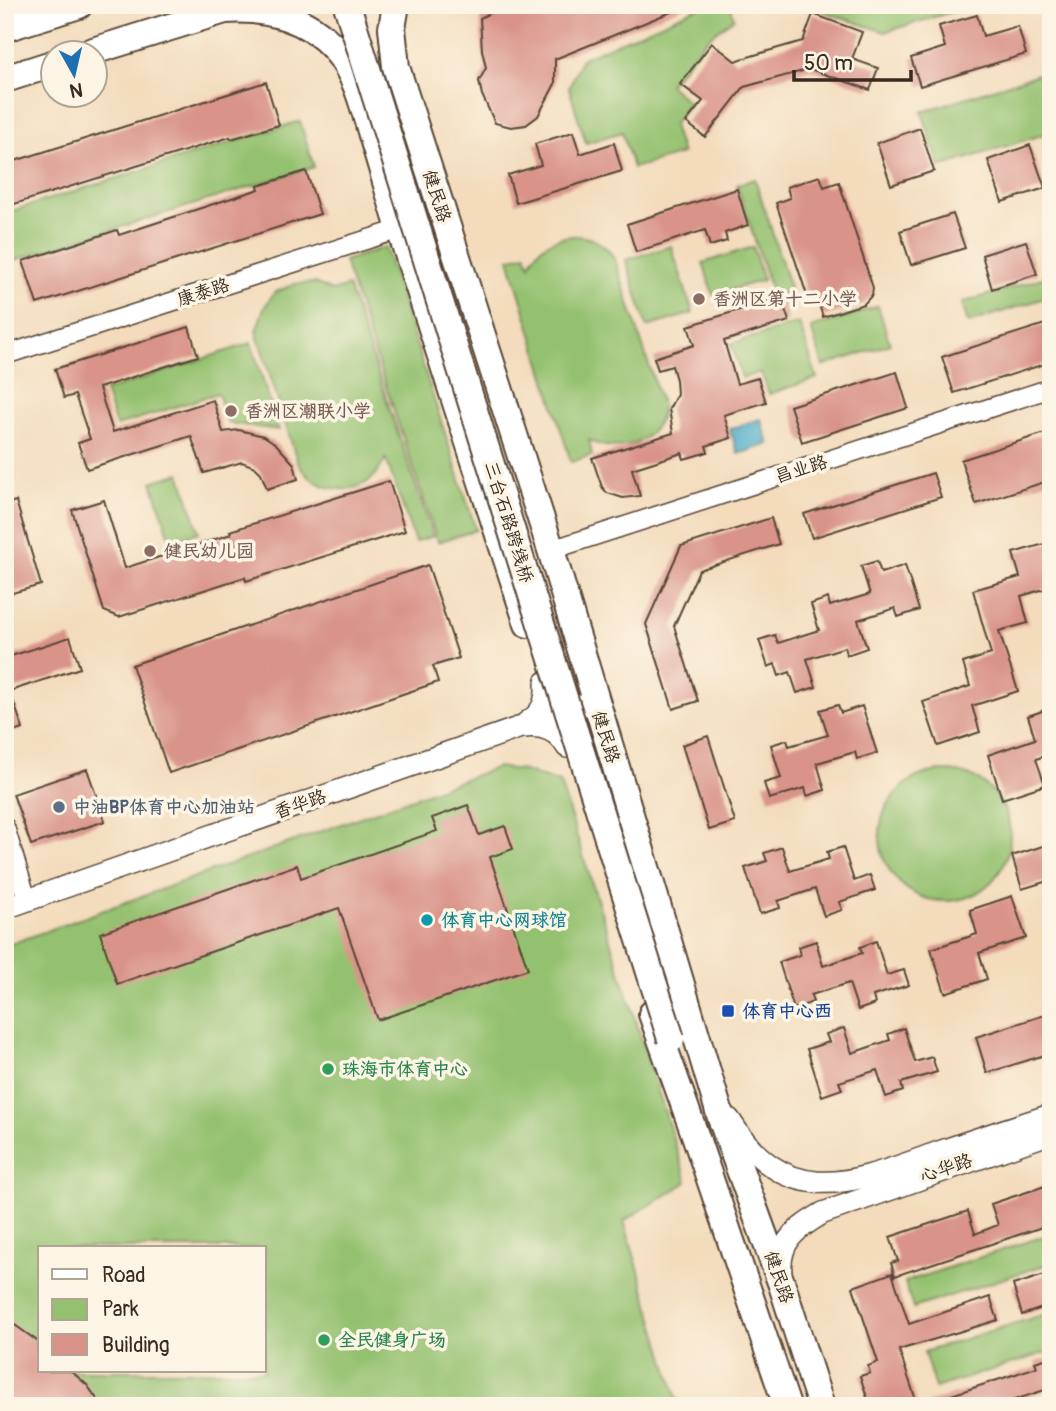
<svg xmlns="http://www.w3.org/2000/svg" width="1056" height="1411" font-family="Pangolin,'LXGW WenKai TC',sans-serif">
  <rect width="100%" height="100%" fill="#fcf5e5"/>
  <filter id="ink" filterUnits="userSpaceOnUse"><feTurbulence type="fractalNoise" baseFrequency=".0143" numOctaves="2"/><feDisplacementMap in="SourceGraphic" scale="14" xChannelSelector="R" yChannelSelector="G"/><feConvolveMatrix kernelMatrix="1 2 1 2 8 2 1 2 1" color-interpolation-filters="sRGB"/></filter>
  <filter id="wash" filterUnits="userSpaceOnUse"><feTurbulence type="fractalNoise" baseFrequency=".00686" numOctaves="4" result="noise"/><feDisplacementMap in="SourceGraphic" scale="28" xChannelSelector="R" yChannelSelector="G"/><feGaussianBlur stdDeviation="1.57" result="paint"/><feColorMatrix in="noise" values="0 0 0 0 0 0 0 0 0 0 0 0 0 0 0 0 0 1.4 0 .05"/><feComposite in="paint" operator="in"/></filter>
  <g filter="url(#wash)">
    <rect width="100%" height="100%" fill="#f3dbbc"/>
    <path fill="#94c170" stroke="#687647" stroke-width="2" fill-rule="evenodd" d="M704 5H730L734 18 708 38 669 84 689 103 673 125 682 154 633 168 622 132 586 143 569 88 581 59Z
      M803 5H974L885 32Z
      M1051 70V132L940 167 922 112Z
      M300 121 314 167 6 263 5 213Z
      M755 179 791 291 773 296 737 185Z
      M570 236C590 235 605 242 615 260L662 406C660 443 618 456 589 440L592 455 571 462 509 259 526 254 530 265C537 247 550 239 570 236Z
      M671 246 693 313 647 327 626 260Z
      M385 247 476 530 438 542 344 261Z
      M753 247 763 280 713 295 703 263Z
      M1051 275V296L968 323 962 303Z
      M315 283 332 291 348 286 433 536 415 542 386 459C381 466 377 475 369 481 345 497 312 488 298 463L256 331 264 308 274 293 294 284Z
      M878 306 890 344 823 366 811 328Z
      M799 323 817 378 769 394 761 372 742 378 731 344Z
      M251 343 279 430 228 423 218 393 116 426 105 391Z
      M180 473 199 532 171 541 152 482Z
      M498 767 524 771 560 783 687 1182 624 1221 679 1406H5V946ZM40 1248H264V1371H40Z
      M880 836a65 65 0 1 1 130 0a65 65 0 1 1-130 0Z
      M1051 1234V1263L913 1308 905 1282Z
      M1051 1312V1351L935 1388 924 1352Z"/>
    <path fill="#4babca" stroke="#436a74" stroke-width="2" d="M761 419 769 444 738 454 730 429Z"/>
    <g id="blocks">
      <path fill="#d99389" d="M505 5H686V6L555 59V84L538 116 526 125 511 127 495 123 482 95 479 81 486 68 482 50 480 18Z
        M813 14 862 32 852 59 878 68 870 90 810 69 744 87 705 137 686 122 703 101 680 84 712 43 735 61 768 51 803 41Z
        M977 15 983 36 1018 26 1026 54 920 86 911 58 945 47 939 26Z
        M266 82 279 125 231 139 230 137 5 207V164Z
        M920 128 934 171 891 185 877 143Z
        M573 132 580 154 614 143 622 171 516 203 508 175 541 165 535 144Z
        M1030 145 1045 188 1002 202 988 160Z
        M306 171 320 214 37 304 23 261 117 230 119 235 259 189 258 186Z
        M820 176 824 187 839 182 873 288 872 295 864 304 823 317 817 298 809 301 776 203 790 198 787 187Z
        M737 189 748 225 725 233 727 241 710 246 705 230 636 252 627 224Z
        M953 214 965 248 911 265 900 231Z
        M1026 241 1037 274 992 289 982 255Z
        M781 297 789 321 724 341 737 384 758 378 766 402 724 415 731 438 706 446 708 452 684 459 682 453 632 469 640 496 623 498 607 493 602 487 592 458 673 433 669 409 677 394 676 380 672 366 658 370 654 358 694 345 688 326Z
        M1051 322V362L954 393 942 357Z
        M189 327 198 356 99 388 113 432 213 400 223 432 239 430 264 436 276 444 294 464 298 479 267 489 261 473 255 467 242 462 204 473 191 436 87 469 78 443 90 439 75 395 64 398 55 369Z
        M897 372 908 408 802 442 790 406Z
        M1051 431V480L976 504 961 460Z
        M933 473 941 497 812 538 804 514Z
        M389 481 405 531 246 581 245 577 119 617 104 611 72 510 104 500 125 568 231 534 230 531Z
        M16 501 41 585 5 595V504Z
        M771 518 779 544 699 570 674 626 698 701 673 709 646 624 681 546Z
        M1051 542V587L1021 596 1028 623 999 631 1018 691 972 706 980 732 938 746 923 702 970 686 963 663 991 654 973 590 1020 577 1013 553Z
        M877 561 881 573 905 565 919 610 898 617 895 608 858 620 867 648 847 655 845 647 807 659 816 687 797 693 790 672 779 676 775 664 768 667 759 640 775 635 778 643 819 630 811 604 828 598 830 606 870 594 861 566Z
        M428 565 459 658 433 666 438 682 169 773 132 665Z
        M70 637 80 668 10 691 23 729 5 734V658Z
        M838 705 841 713 862 706 877 753 857 759 855 752 817 763 825 790 807 796 805 788 769 799 764 783 781 778 771 745 787 740 789 746 828 735 820 710Z
        M1051 708V754L1036 759 1045 785 1002 799 988 755 1035 739 1028 716Z
        M708 736 735 822 709 830 682 745Z
        M87 769 105 821 31 845 13 794Z
        M468 805 479 835 505 826 513 849 490 857 528 969 378 1020 339 908 117 984 100 933 297 865 301 878 437 831 432 818Z
        M1046 845 1051 860V880L1022 889 1012 856Z
        M782 847 790 871 829 859 827 852 843 847 854 881 870 875 875 890 839 902 842 910 824 916 815 889 778 901 780 908 760 914 745 868 767 861 764 853Z
        M1012 896 1026 938 979 953 987 979 945 993 931 949 977 934 970 910Z
        M816 941 823 966 862 953 860 947 876 941 887 975 904 970 909 985 873 996 875 1004 858 1010 849 983 811 995 813 1002 794 1009 779 962 800 955 798 947Z
        M1051 1013V1053L987 1073 976 1037Z
        M844 1028 852 1053 890 1040 888 1034 904 1028 915 1062 932 1057 937 1072 901 1083 903 1091 886 1097 877 1070 839 1082 842 1089 822 1096 807 1049 829 1042 826 1034Z
        M1051 1184V1224L895 1276 891 1263 898 1261 890 1237 968 1211 975 1234 998 1225 991 1204Z
        M892 1273 909 1324 990 1297 998 1320 899 1350 918 1406H870L860 1376 870 1373 868 1366 878 1362 853 1287Z
        M1051 1273V1305L1022 1315 1013 1285Z
        M5 1318 40 1343V1371H71L87 1385 102 1406H5Z
        M1051 1357V1388L996 1406H927V1403L1037 1367 1035 1362Z"/>
    </g>
  </g>
  <g filter="url(#ink)">
    <use href="#blocks" fill-opacity="0" stroke="#574536" stroke-width="2"/>
    <g fill="none" stroke-linecap="round" stroke-linejoin="round">
      <defs>
        <path id="minor" d="M5 355 400 229
          M551 550 1051 388
          M5 827 27 900"/>
        <path id="tertiary" d="M526 723C543 713 547 701 546 682
          M524 727C543 725 557 730 567 747
          M5 908 595 701
          M729 1119C788 1213 852 1183 939 1152 976 1139 1013 1127 1051 1115
          M781 1275C778 1241 796 1229 823 1213L1051 1133"/>
        <path id="primary" d="M396 5 392 28 396 67 551 550 721 1118 782 1285 821 1406
          M225 10C266 7 307 17 335 49 356 74 363 104 372 135 382 167 391 200 401 232 443 363 485 493 528 624
          M5 28 79 5
          M90 52 241 5
          M5 79 52 64
          M652 1014 694 1132 787 1406"/>
      </defs>
      <use href="#minor" stroke="#574536" stroke-width="21"/>
      <use href="#tertiary" stroke="#574536" stroke-width="24"/>
      <use href="#primary" stroke="#574536" stroke-width="30"/>
      <use href="#minor" stroke="#fff" stroke-width="18"/>
      <use href="#tertiary" stroke="#fff" stroke-width="21"/>
      <use href="#primary" stroke="#fff" stroke-width="26"/>
      <defs>
        <path id="primary-bridge" d="M347 5 671 1039"/>
      </defs>
      <use href="#primary-bridge" stroke="#574536" stroke-width="30" stroke-linecap="butt"/>
      <use href="#primary-bridge" stroke="#fff" stroke-width="26"/>
    </g>
  </g>
  <g fill="#8d6e63" stroke="#fcf5e5" stroke-width="2.5">
    <circle cx="699" cy="299" r="7"/>
    <circle cx="231" cy="411" r="7"/>
    <circle cx="150" cy="551" r="7"/>
  </g>
  <circle fill="#5c6f8a" stroke="#fcf5e5" stroke-width="2.5" cx="59" cy="807" r="7"/>
  <circle fill="#0f9aa8" stroke="#fcf5e5" stroke-width="2.5" cx="427" cy="920" r="7"/>
  <rect fill="#1a4fb4" stroke="#fcf5e5" stroke-width="2.5" x="721" y="1004" width="14" height="14" rx="3.5"/>
  <g fill="#2e9e5b" stroke="#fcf5e5" stroke-width="2.5">
    <circle cx="328" cy="1069" r="7"/>
    <circle cx="324" cy="1340" r="7"/>
  </g>
  <g text-anchor="middle" stroke-width="7" stroke-linejoin="round" paint-order="stroke">
    <g font-size="18" fill="#3b2a1e" stroke="#fcf5e5">
      <text transform="translate(437 196) rotate(72)" y="6">健民路</text>
      <text transform="translate(203 292) rotate(-18)" y="6">康泰路</text>
      <text transform="translate(801 469) rotate(-18)" y="6">昌业路</text>
      <text transform="translate(509 522) rotate(73)" y="6">三台石路跨线桥</text>
      <text transform="translate(606 737) rotate(73)" y="6">健民路</text>
      <text transform="translate(300 804) rotate(-19)" y="6">香华路</text>
      <text transform="translate(946 1168) rotate(-19)" y="6">心华路</text>
      <text transform="translate(779 1277) rotate(71)" y="6">健民路</text>
    </g>
    <g font-size="18" font-weight="bold" fill="#785e54" stroke="#fcf5e5" text-anchor="start">
      <text x="713" y="305">香洲区第十二小学</text>
      <text x="245" y="417">香洲区潮联小学</text>
      <text x="164" y="557">健民幼儿园</text>
    </g>
    <g font-size="18" font-weight="bold" fill="#4e5e75" stroke="#fcf5e5" text-anchor="start">
      <text x="73" y="813">中油BP体育中心加油站</text>
    </g>
    <g font-size="18" font-weight="bold" fill="#0d838f" stroke="#fcf5e5" text-anchor="start">
      <text x="441" y="926">体育中心网球馆</text>
    </g>
    <g font-size="18" font-weight="bold" fill="#164399" stroke="#fcf5e5" text-anchor="start">
      <text x="742" y="1017">体育中心西</text>
    </g>
    <g font-size="18" font-weight="bold" fill="#27864d" stroke="#fcf5e5" text-anchor="start">
      <text x="342" y="1075">珠海市体育中心</text>
      <text x="338" y="1346">全民健身广场</text>
    </g>
  </g>
  <rect width="1056" height="1411" fill="none" stroke="#fcf5e5" stroke-width="28"/>
  <rect x="38" y="1246" width="228" height="126" fill="#fcf5e5" stroke="#afa495" stroke-width="2"/>
  <rect x="52" y="1269" width="35" height="10" fill="#ffffff" stroke="#afa495" stroke-width="2"/>
  <text x="102" y="1282" font-size="21" fill="#3b2a1e">Road</text>
  <rect x="52" y="1299" width="35" height="21" fill="#94c170" stroke="#afa495" stroke-width="2"/>
  <text x="102" y="1316" font-size="21" fill="#3b2a1e">Park</text>
  <rect x="52" y="1334" width="35" height="21" fill="#d99389" stroke="#afa495" stroke-width="2"/>
  <text x="102" y="1352" font-size="21" fill="#3b2a1e">Building</text>
  <g transform="translate(74 74) rotate(172)"><circle r="33" fill="#fcf5e5" stroke="#afa495" stroke-width="2"/>
  <path d="M0-5L12 26L0 18L-12 26Z" fill="#1f6fb2"/>
  <text y="-10" font-size="19" font-weight="bold" text-anchor="middle" fill="#3b2a1e">N</text>
  </g>
  <path d="M794 70v10h117v-10" fill="none" stroke="#3b2a1e" stroke-width="3.5"/>
  <text x="804" y="70" font-size="21" fill="#3b2a1e" stroke="#fcf5e5" stroke-width="5" paint-order="stroke">50 m</text>
</svg>
